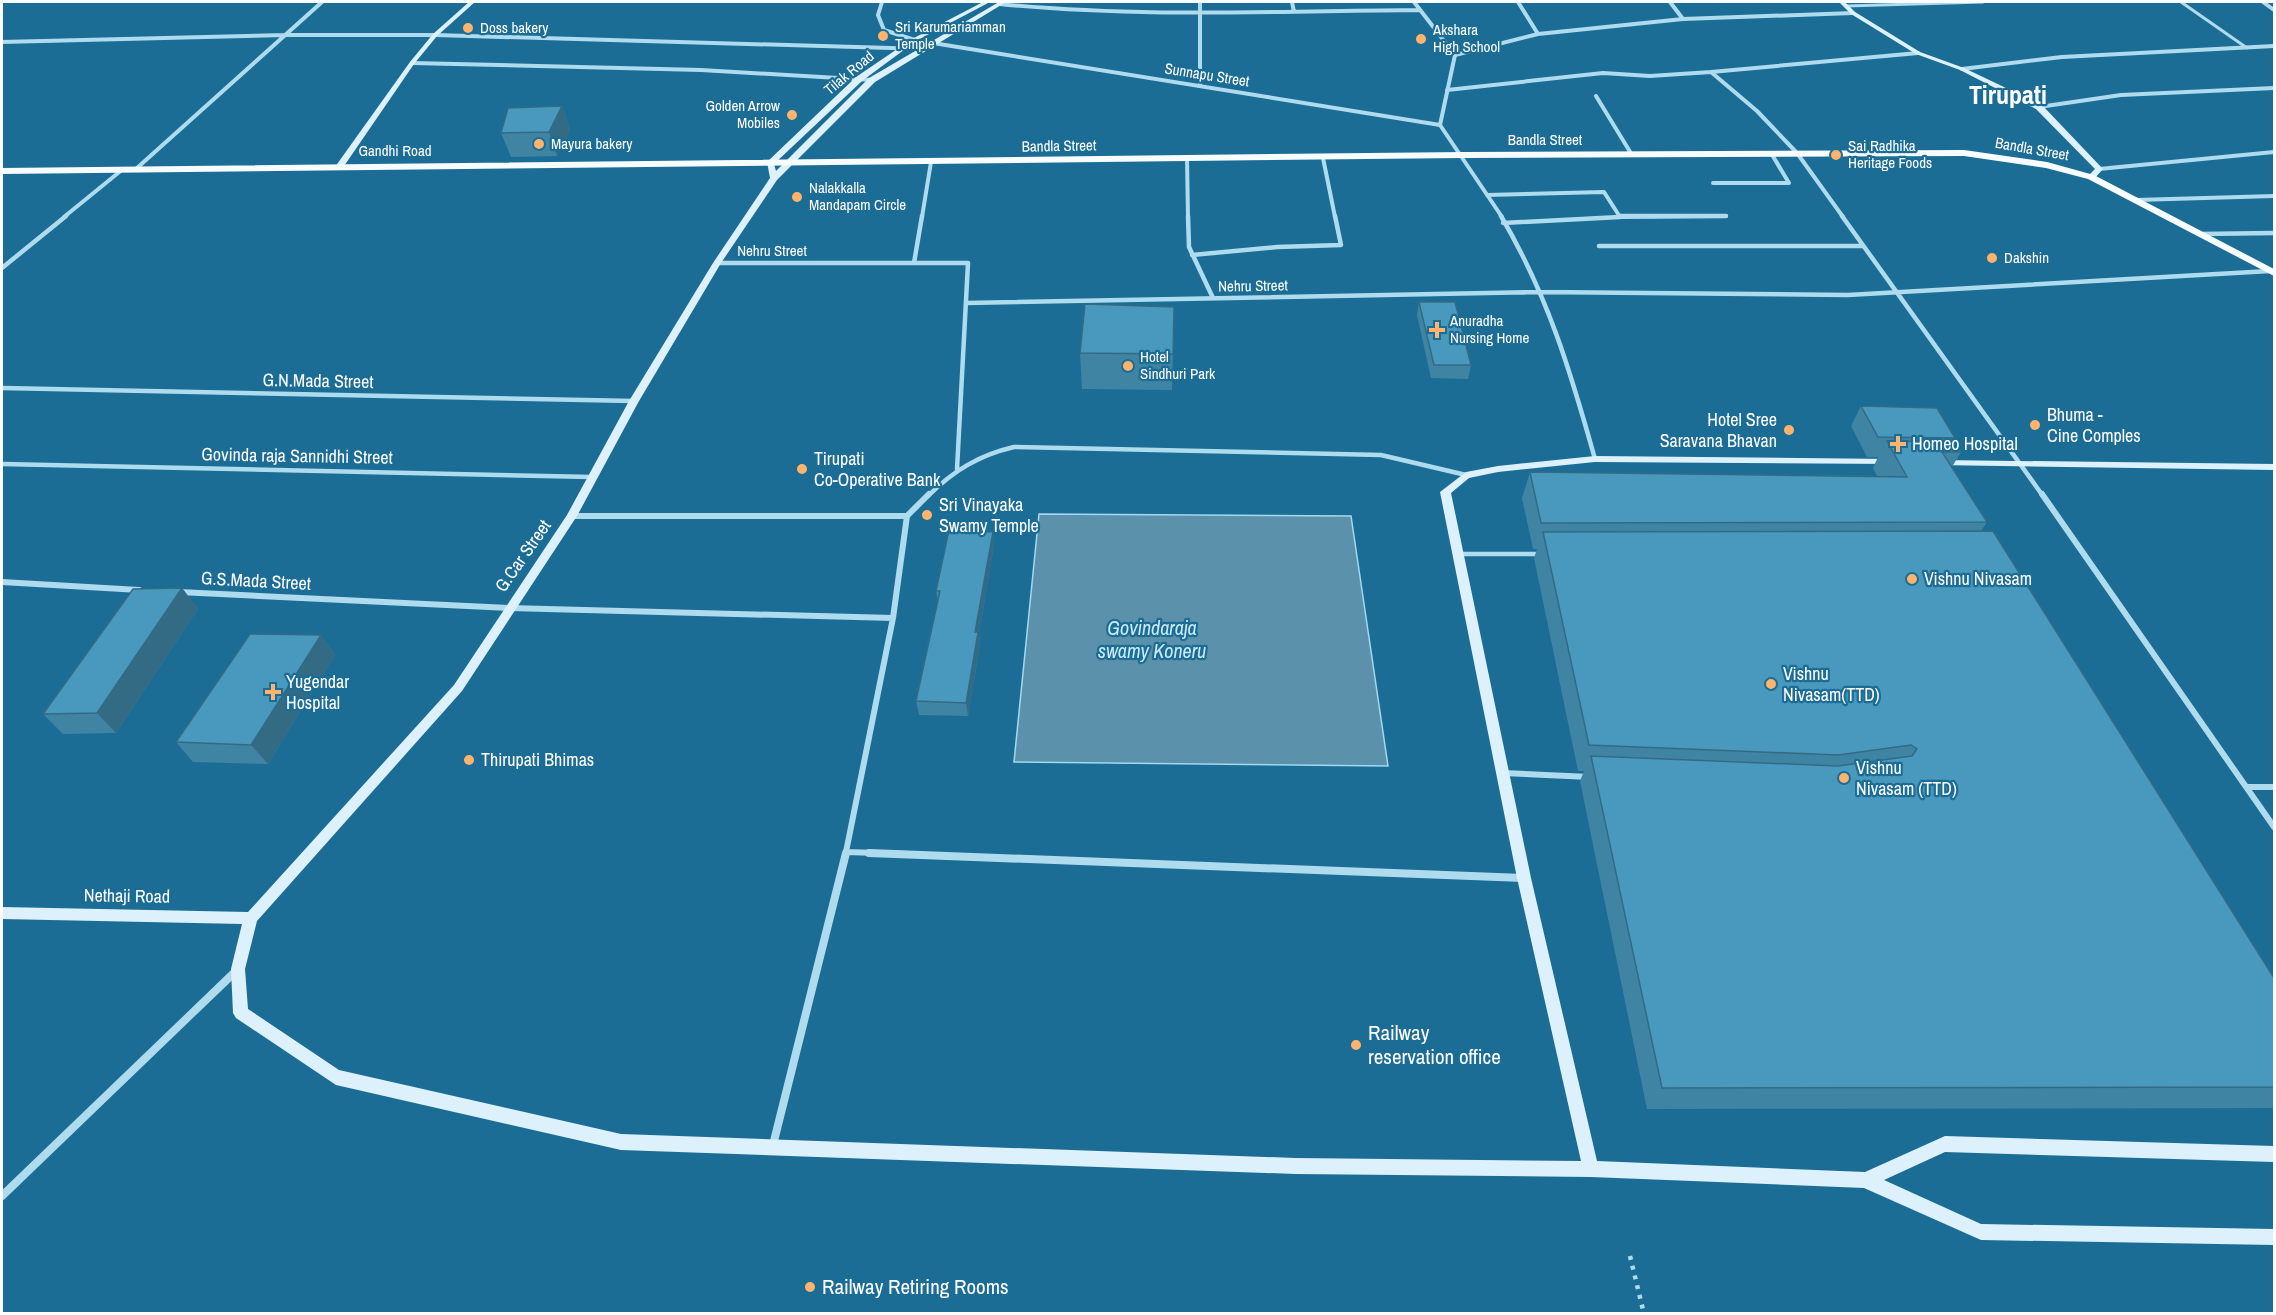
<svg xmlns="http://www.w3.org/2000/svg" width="2276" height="1315" font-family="'Archivo Narrow',sans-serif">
  <rect width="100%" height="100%" fill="#1c6d95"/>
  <path fill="#5b91ab" stroke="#a2d9f1" stroke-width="1.5" d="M1039 514 1351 516 1388 766 1014 762Z"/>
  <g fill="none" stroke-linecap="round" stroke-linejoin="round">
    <path stroke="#afdbef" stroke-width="4.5" stroke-dasharray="4 6" stroke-linecap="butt" d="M1630 1256 1644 1314"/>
    <path stroke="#afdbef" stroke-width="3" d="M2181 2 2247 48
      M1846 6 1983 2"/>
    <path stroke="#afdbef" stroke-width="4.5" d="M1460 554H1542"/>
    <path stroke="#afdbef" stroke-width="4" d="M882 2 878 15 884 30 930 45
      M1200 2V86
      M1292 2 1294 12
      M1414 2 1455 55
      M1518 2 1538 34
      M1670 2 1683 19
      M2263 2 2274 10
      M999 4C1139 18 1279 11 1420 10
      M2 42 285 35H435L925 49
      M933 43 1440 125 1502 217
      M412 63 701 70 872 80
      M1962 69 2062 57 2274 46
      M1711 72 1918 53
      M1447 90 1603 73 1650 76 1711 72 1757 111 1797 153 1843 217
      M1596 96 1632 155
      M2039 107 2121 95 2274 88
      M1440 125 1455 55 1538 34 1683 19 1853 13
      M1323 158 1335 217
      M1187 159 1188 217
      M137 168 322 2
      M2099 169 2274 152
      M1713 183H1789L1771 153
      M1487 195 1604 192 1620 217 1726 216
      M2136 200 2274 196
      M64 217 123 169
      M922 217 931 162
      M1615 217H1620"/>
    <path stroke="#afdbef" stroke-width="4.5" d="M1188 216 1189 247 1213 298
      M1501 216C1548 296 1570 370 1595 459
      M1619 216H1726
      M1842 216 2043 496
      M1503 223 1620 217
      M2200 234 2274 233
      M1599 246H1863
      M1192 255 1277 247 1341 245 1335 216
      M717 263H968L957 469
      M914 263 922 216
      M2 268 66 216
      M966 303 1540 292 1848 295 2270 271
      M2 388 634 401
      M2 464 592 477
      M928 496C953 471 979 455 1014 447L1381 455 1466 475"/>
    <path stroke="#afdbef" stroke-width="6" d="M2042 494 2274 827
      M572 516H907L929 494
      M907 516 893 618 846 852 908 854
      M2 582 139 590
      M179 592 509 608 893 618
      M1503 773 1590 777
      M2247 787H2274
      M845 854 846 852"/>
    <path stroke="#afdbef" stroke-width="8" d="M869 853 1523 878
      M773 1145 846 853
      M2 1196 237 970"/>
    <path fill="#dcf1fb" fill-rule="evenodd" d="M469 2H475L437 36 414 64 342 169H336L335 167 410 62 433 34Z
      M983 2H990L916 41 862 81 774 164 776 171 869 78 999 2H1006L875 82 777 180 721 263 639 401 577 516 462 691 257 921 245 969 248 1009 339 1070 621 1134 1295 1158 1581 1161 1517 878 1440 492 1466 472 1498 466 1595 456 1892 459 1896 460 1897 462 1896 464 1595 462 1498 472 1469 478 1451 493 1531 878 1597 1161 1865 1172 1945 1136 2274 1146V1162L1945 1152 1884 1180 1981 1224 2274 1229V1245L1981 1240 1864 1188 1591 1177 1295 1174 621 1150 336 1085 236 1018 233 1013 231 969 242 924 2 919V907L248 912 454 685 567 515 629 401 713 263 770 178 767 162 856 77 912 39Z
      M1839 2H1845L1855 12 1920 52 1964 68 2042 105 2103 169 2094 179H2088L2087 177 2095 169 2036 109 1960 70 1916 54 1851 14Z
      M1940 460 2274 464V470L1936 465 1935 463 1936 461Z"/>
    <path fill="#f7fcff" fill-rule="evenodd" d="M1964 150 2047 162 2094 175 2274 269V276L2088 179 2046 168 1964 156 1464 158 2 174V168L1464 152Z"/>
  </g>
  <path fill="#3f84a3" d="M562 106 570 130 557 156 511 157 501 133Z
    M1419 302 1471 365 1468 379 1431 378 1417 315Z
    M1174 307 1172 390 1082 389 1080 353Z
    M1861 406 1955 438 1952 442 1961 452 1952 467 1987 522 1981 531 2274 978V1108L1647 1109 1580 781 1584 771H1578L1534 558 1537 549H1533L1522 498 1530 472 1877 476 1873 468 1878 457H1867L1851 426Z
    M993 532 994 545 979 634 980 645 968 716 919 715 916 701 938 601 936 591Z
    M182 588 198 609 116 733 63 734 43 714Z
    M321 635 335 655 268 764 193 762 176 742Z"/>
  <path fill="#336b85" d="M562 106 570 130 557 156 549 132Z
    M993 532 994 545 979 634 980 645 968 716 966 703 975 632Z
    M182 588 198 609 116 733 97 713Z
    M321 635 335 655 268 764 251 745Z"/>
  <path fill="#4999be" stroke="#336b85" stroke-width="1.5" d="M562 106 549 132 501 133 508 108Z
    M1419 302H1455L1471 365H1434Z
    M1085 304 1174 307 1173 354 1080 353Z
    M1861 406 1937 408 1955 438 1878 437Z
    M1887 441 1954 442 1961 452H1942L1987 522 1541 523 1530 472 1907 477Z
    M949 530 993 532 975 632H978L966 703 916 701 940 591H936Z
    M1993 531 2274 978V1087L1662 1088 1591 756 1838 766 1912 756 1917 749 1911 745 1838 755 1589 745 1543 532Z
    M182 588 97 713 43 714 133 589Z
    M250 634 321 635 251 745 176 742Z"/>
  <g fill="#ffb36d" stroke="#1c6d95" stroke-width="2">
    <circle cx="468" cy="28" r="6"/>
    <circle cx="883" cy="36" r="6"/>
    <circle cx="1421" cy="39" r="6"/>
    <circle cx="792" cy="115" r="6"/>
    <circle cx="539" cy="144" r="6"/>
    <circle cx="1836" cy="155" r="6"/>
    <circle cx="797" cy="197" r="6"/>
    <circle cx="1992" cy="258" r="6"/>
    <path d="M1434 321h6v6h6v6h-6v6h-6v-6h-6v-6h6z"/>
    <circle cx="1128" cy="366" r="6"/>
    <circle cx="2035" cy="425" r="6"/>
    <circle cx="1789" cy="430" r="6"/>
    <path d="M1895 435h6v6h6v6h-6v6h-6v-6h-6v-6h6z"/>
    <circle cx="802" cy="469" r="6"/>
    <circle cx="927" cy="515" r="6"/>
    <circle cx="1912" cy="579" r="6"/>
    <circle cx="1771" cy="684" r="6"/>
    <path d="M270 683h6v6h6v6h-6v6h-6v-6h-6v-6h6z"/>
    <circle cx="469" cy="760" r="6"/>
    <circle cx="1844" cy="778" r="6"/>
    <circle cx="1356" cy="1045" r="6"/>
    <circle cx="810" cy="1287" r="6"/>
  </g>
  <g text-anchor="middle" stroke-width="4.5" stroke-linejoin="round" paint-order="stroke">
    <g font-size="15" fill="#fff" stroke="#1c6d95" text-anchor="start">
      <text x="895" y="32">Sri Karumariamman<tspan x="895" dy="17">Temple</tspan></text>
      <text x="480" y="33">Doss bakery</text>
      <text x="1433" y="35">Akshara<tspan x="1433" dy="17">High School</tspan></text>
      <text x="780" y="111" text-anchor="end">Golden Arrow<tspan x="780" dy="17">Mobiles</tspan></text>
      <text x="551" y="149">Mayura bakery</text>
      <text x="1848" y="151">Sai Radhika<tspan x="1848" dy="17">Heritage Foods</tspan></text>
      <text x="809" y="193">Nalakkalla<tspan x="809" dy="17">Mandapam Circle</tspan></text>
      <text x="2004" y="263">Dakshin</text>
      <text x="1450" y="326">Anuradha<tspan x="1450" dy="17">Nursing Home</tspan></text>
      <text x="1140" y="362">Hotel<tspan x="1140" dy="17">Sindhuri Park</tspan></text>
    </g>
    <g font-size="15" fill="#fff" stroke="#1c6d95">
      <text transform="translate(849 73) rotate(-40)" y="5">Tilak Road</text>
      <text transform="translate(1207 75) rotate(9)" y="5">Sunnapu Street</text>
      <text x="1545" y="145">Bandla Street</text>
      <text transform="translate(1059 146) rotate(-1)" y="5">Bandla Street</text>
      <text transform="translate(2032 149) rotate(10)" y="5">Bandla Street</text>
      <text x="395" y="156">Gandhi Road</text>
      <text x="772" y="256">Nehru Street</text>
      <text transform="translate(1253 286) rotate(-1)" y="5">Nehru Street</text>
    </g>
    <g font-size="18" fill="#fff" stroke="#1c6d95">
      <text transform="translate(318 381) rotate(1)" y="6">G.N.Mada Street</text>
      <text transform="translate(297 456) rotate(1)" y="6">Govinda raja Sannidhi Street</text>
      <text transform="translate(523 556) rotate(-55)" y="6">G.Car Street</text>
      <text transform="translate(256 581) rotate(3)" y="6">G.S.Mada Street</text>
      <text transform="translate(127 896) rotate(1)" y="6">Nethaji Road</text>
    </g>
    <g font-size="18" fill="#fff" stroke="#1c6d95" text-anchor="start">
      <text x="2047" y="421">Bhuma -<tspan x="2047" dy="21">Cine Comples</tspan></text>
      <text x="1777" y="426" text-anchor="end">Hotel Sree<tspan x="1777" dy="21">Saravana Bhavan</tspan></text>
      <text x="1912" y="450">Homeo Hospital</text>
      <text x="814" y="465">Tirupati<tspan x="814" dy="21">Co-Operative Bank</tspan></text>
      <text x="939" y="511">Sri Vinayaka<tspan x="939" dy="21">Swamy Temple</tspan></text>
      <text x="1924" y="585">Vishnu Nivasam</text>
      <text x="1783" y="680">Vishnu<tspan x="1783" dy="21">Nivasam(TTD)</tspan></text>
      <text x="286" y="688">Yugendar<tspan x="286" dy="21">Hospital</tspan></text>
      <text x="481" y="766">Thirupati Bhimas</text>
      <text x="1856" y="774">Vishnu<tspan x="1856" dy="21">Nivasam (TTD)</tspan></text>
    </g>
    <g font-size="20" font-style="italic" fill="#ccebf8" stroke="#1c6d95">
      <text x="1152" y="635">Govindaraja<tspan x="1152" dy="23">swamy Koneru</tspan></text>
    </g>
    <g font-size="21" fill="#fff" stroke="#1c6d95" text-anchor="start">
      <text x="1368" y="1040">Railway<tspan x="1368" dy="24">reservation office</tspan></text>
      <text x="822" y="1294">Railway Retiring Rooms</text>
    </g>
    <g font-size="26" font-weight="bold" fill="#fff" stroke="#1c6d95">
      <text x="2008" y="104">Tirupati</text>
    </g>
  </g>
  <rect width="2276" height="1315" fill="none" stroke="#ffffff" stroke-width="6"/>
</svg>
